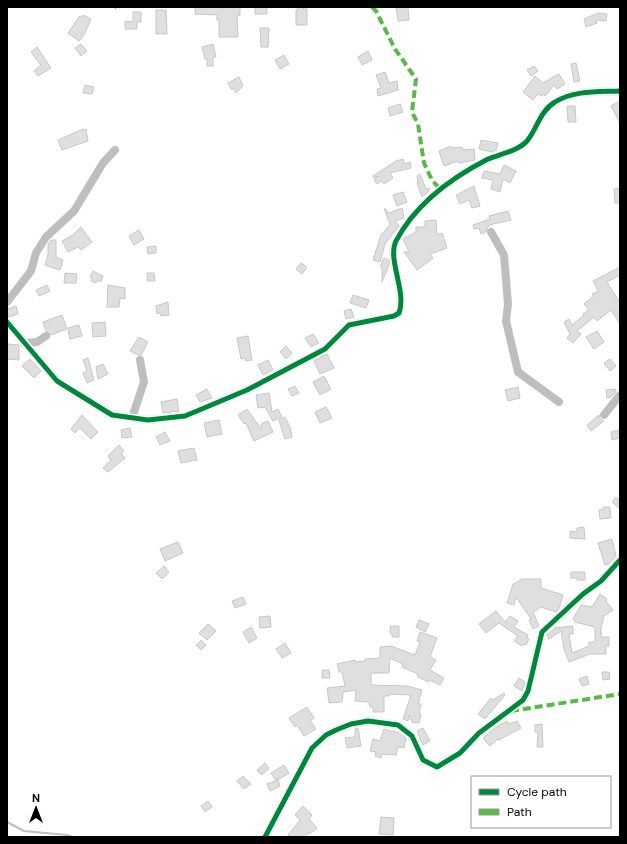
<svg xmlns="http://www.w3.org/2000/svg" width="627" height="844" font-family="'DM Sans',sans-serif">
  <rect width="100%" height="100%" fill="#fff"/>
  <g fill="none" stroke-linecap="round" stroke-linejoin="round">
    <path stroke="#bfbfbf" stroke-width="2" d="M7 822 24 831 67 835 73 837"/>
  </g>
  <path fill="#dfdfdf" stroke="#c7c7c7" d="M195 7H240V15L237 16 238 37H219V20H217V15L195 14Z
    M255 7H267V14H255Z
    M300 7H303V9H307V25H296V10Z
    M396 7H408L409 20 398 21Z
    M156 10H166L167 34H156Z
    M133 12H141V22H137V29H125V21L133 22Z
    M598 13 607 14 606 21 596 20 597 23 586 27 584 19Z
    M83 15 91 19 85 33 79 41 68 33 80 16 82 17Z
    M260 28H269L268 47H261Z
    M81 44 87 51 81 56 75 48Z
    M213 44 216 57H213V66H207V59H205L202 47Z
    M37 47 51 68 38 76 34 71 41 65 31 52Z
    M368 51 372 60 362 65 358 57Z
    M284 55 289 64 280 69 275 60Z
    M576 63 580 81 574 82 571 64Z
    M534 66 538 71 531 76 527 70Z
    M385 72 389 83 397 81 398 90 378 96 377 89 381 88 376 75Z
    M559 74 565 84 557 89 554 85 545 96 544 94 542 96 538 94 533 100 523 92 535 76 543 83Z
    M239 77 243 86 236 93 234 89H231L228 83Z
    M85 85 94 87 92 94 83 93Z
    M620 101V123L611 106Z
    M400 104 403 112 390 116 388 108Z
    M567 106H575L576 122H568Z
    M83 129 84 130 86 129 88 141 62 150 58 140Z
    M481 140 498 143 496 150 492 152 479 149Z
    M451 146 452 148 462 147 463 150 474 149 475 160 459 163 458 161 444 166 439 151Z
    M403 159 404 164 410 162 411 168 390 173 393 178 384 184 382 181 377 184 374 180 379 176 374 178 373 176 396 161Z
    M504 165 516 171 510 183 503 179 500 192 491 189 493 180 482 178 484 171 500 174Z
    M420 174 426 189 429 188V191L422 197 417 183 418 182 417 176Z
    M474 186 480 206 472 208 469 200 460 204 456 195Z
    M620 188V203H615L614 189Z
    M403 192 407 202 397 206 393 195Z
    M384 208 389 213 402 208 404 218 395 221 399 226 385 244 380 262 373 260 381 235 390 225Z
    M508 211 511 220 489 225 486 232 481 234 479 228 474 229 473 225 490 219 489 216Z
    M436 220 437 235 442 233 447 248 430 254 433 258 417 270 404 252H409L403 239 416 232V227H425V221Z
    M81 227 92 242 81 250 78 247 68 252 62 241 73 235Z
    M139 230 144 239 134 245 129 236Z
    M51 240H56V257L63 260 60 270 45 265 48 254V244Z
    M156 246V253L148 254 147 247Z
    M384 258 389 260V265L382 282V267L380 266Z
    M301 263 307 267 302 274 296 269Z
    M620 267V275L607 282 620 303V324L611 310 597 321 594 317 577 331 581 334 573 343 567 338 570 334 564 322 569 319 572 325 584 315 583 314 589 310 584 304 593 296 592 294 598 291 593 281Z
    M93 271 103 276 101 282 98 280 96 283 91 281 92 278 90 277Z
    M65 273 77 274 76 283H64Z
    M147 273H154L155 281H147Z
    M47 285 50 291 39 296 36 290Z
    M108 285 125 288V299L120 298 119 307H107Z
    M353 295 369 300 366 308 350 303Z
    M168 302 169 315 161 316 160 313 157 314 156 306Z
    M16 306 18 314 8 317 7 309Z
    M351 309 354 317 346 319 344 311Z
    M62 315 67 329 51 335 46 331 43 322Z
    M105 322 106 336 93 337 92 323Z
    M79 325 82 336 70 339 68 328Z
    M597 331 604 342 594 349 586 337Z
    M313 334 319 343 311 347 305 338Z
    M248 336 252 360 246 361 245 358 241 359 237 338Z
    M139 337 148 342 141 355H138L130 351Z
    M8 344 19 345V360L7 359Z
    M286 346 292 353 286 359 280 352Z
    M327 354 334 368 320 374 314 361Z
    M88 358 94 380 87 383 83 373 87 371 83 360Z
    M30 359 41 371 34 378 22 366Z
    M610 359 616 366 610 371 604 363Z
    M268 360 273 370 263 375 258 365Z
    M103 364 108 374 98 379 96 367Z
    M324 376 331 389 320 395 313 382Z
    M295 386 299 393 292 396 288 389Z
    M518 387 520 398 508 401 505 390Z
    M207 389 212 398 200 402 196 395Z
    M615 389 616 392 611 397 607 398 606 390Z
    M269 393 272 412 278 409 282 417 273 421 265 407 258 408 256 395Z
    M177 399 179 411 163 413 161 402Z
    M326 407 332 418 320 423 315 412Z
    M247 409 261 429V424L268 421 273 432 254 441 246 423 244 424 238 415Z
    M82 415 98 432 91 439 80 428 75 433 71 429Z
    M599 415 600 419 604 421 591 431 587 425Z
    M285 417 290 427 292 437 285 439 279 420Z
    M219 420 222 434 207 437 204 423Z
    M130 428 132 437 122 438 121 430Z
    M619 430 620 438 612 440 611 432Z
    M165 432 170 441 160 445 156 437Z
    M119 445 124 451 121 454 125 458 108 472 103 468 111 460 108 456Z
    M194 448 197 460 181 463 178 451Z
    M616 497 620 501V509L612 502Z
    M603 507H610L611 518 600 519 599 510 603 509Z
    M584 527 585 539 570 538V531L577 532V528Z
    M612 539 616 556 609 564 605 565 598 543Z
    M178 542 183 553 165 561 160 549Z
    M164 566 169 572 162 579 156 573Z
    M571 572H585V580H577V578H571Z
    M522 579H541V588L563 595 559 609 556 612 541 607 533 612 539 626 533 629 529 620 531 619 516 597 514 605 507 603 513 584Z
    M600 594 607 599 606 601 613 610 604 616 601 628V637H609V646H606V654H590L569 662 564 649 561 631 549 639 547 635 555 628 573 626V634H569L572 653 589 646V642H595V627L575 622 573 619 581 605 592 607Z
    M243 597 246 604 235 608 232 601Z
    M496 611 505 622 510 616 518 621 514 627 528 635 527 638 529 639 526 645 523 644 522 646 514 641 518 636 499 623 486 633 479 624Z
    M270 616 271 627 260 628 259 617Z
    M419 620 429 624 425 632 416 627Z
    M208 624 216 631 207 640 199 633Z
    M390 626H399V637H392V633H390Z
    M251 627 257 638 249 643 243 632Z
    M420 632 437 638 430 657 436 660 430 670 444 678 440 685 430 680 428 682 417 676 418 674 402 667 403 664 390 658 389 673H371V685L407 686 422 690 418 704H421L419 714H421L419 723 412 722 409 715 408 721 403 719 411 695 389 694V696H384V712H373V707H370L369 702 355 701 356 690 343 692 342 702 329 703 327 688 345 686 342 672H339L337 664 355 660V662L365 661V659L380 658V647L391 646 415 655 420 642 417 641Z
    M201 640 206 645 201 650 196 645Z
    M285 643 291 653 282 658 276 649Z
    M322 670H329L330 678H322Z
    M602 672H609L610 679 603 680Z
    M587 676 589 684 582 686 579 679Z
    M519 678 525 682 522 691 514 686Z
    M504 693 505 695 485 719 478 714 491 698 493 700Z
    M307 707 314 718 310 720 316 729 304 736 297 725 295 727 289 718Z
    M507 721 509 724 517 721 521 728 499 740 498 739 490 746 483 738 495 728Z
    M542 724 543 747H537L538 732H535V725Z
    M358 728 361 746 347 748 345 738 355 737V729Z
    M423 728 430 741 423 745 417 731Z
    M384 729 399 733 406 738 404 748 398 747 396 755 382 754 381 758 375 756 376 752 370 751 373 739 380 741Z
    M265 763 269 768 262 775 257 770Z
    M284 765 289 773 276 781 271 773Z
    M243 776 251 784 244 789 237 781Z
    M278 780 280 786 270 791 267 784Z
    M208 801 212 807 205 812 201 806Z
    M303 806 312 815 309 819 317 828 310 834 309 832 305 837H292L288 835 300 820 295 815Z
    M381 817 394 818 393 835 379 834Z"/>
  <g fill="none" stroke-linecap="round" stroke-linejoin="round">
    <path stroke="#bebebe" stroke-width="8" d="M491 232 504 255 508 304 506 321 518 372 559 402
      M7 302 31 271 36 253 46 237 74 211 103 163 115 150
      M7 322 57 381 112 415 148 420 185 416 247 390 325 349 349 325 394 316 399 313C407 292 387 259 396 241 416 203 451 178 488 159 500 154 518 151 527 141 537 129 540 111 555 102 574 90 599 92 620 91
      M24 343 37 342 46 336
      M604 415 620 395
      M132 418 144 382 140 360
      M265 837 312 748 326 735 336 730 351 724 368 721 398 725 412 736 423 760 437 767 460 753 479 733 523 700 528 691 542 632 583 594 601 581 620 560"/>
    <path stroke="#58b947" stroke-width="4" stroke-dasharray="8 4" stroke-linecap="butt" d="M115 7H116
      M372 7 376 11 395 49 416 79 412 112 418 124 424 163 432 180 440 189
      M511 711 620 694"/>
    <defs>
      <path id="cycleway" d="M7 322 57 381 112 415 148 420 185 416 247 390 325 349 349 325 394 316 399 313C407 292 387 259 396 241 416 203 451 178 488 159 500 154 518 151 527 141 537 129 540 111 555 102 574 90 599 92 620 91
        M265 837 312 748 326 735 336 730 351 724 368 721 398 725 412 736 423 760 437 767 460 753 479 733 523 700 528 691 542 632 583 594 601 581 620 560"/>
    </defs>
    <use href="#cycleway" stroke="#fff" stroke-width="8"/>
    <use href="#cycleway" stroke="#00873e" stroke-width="5"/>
  </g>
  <rect width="627" height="844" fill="none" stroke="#000000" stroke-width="16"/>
  <rect x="471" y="776" width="140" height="52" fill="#ffffff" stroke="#999999"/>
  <rect x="479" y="789" width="20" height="6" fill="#00873e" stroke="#999999"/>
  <text x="507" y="796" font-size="12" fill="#000000">Cycle path</text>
  <rect x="479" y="809" width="20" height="6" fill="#58b947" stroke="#999999"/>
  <text x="507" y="816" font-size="12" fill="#000000">Path</text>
  <g transform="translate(36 808)" stroke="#ffffff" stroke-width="3" paint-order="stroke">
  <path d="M0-3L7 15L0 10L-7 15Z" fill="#000000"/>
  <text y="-6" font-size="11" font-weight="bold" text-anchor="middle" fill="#000000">N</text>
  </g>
</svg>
